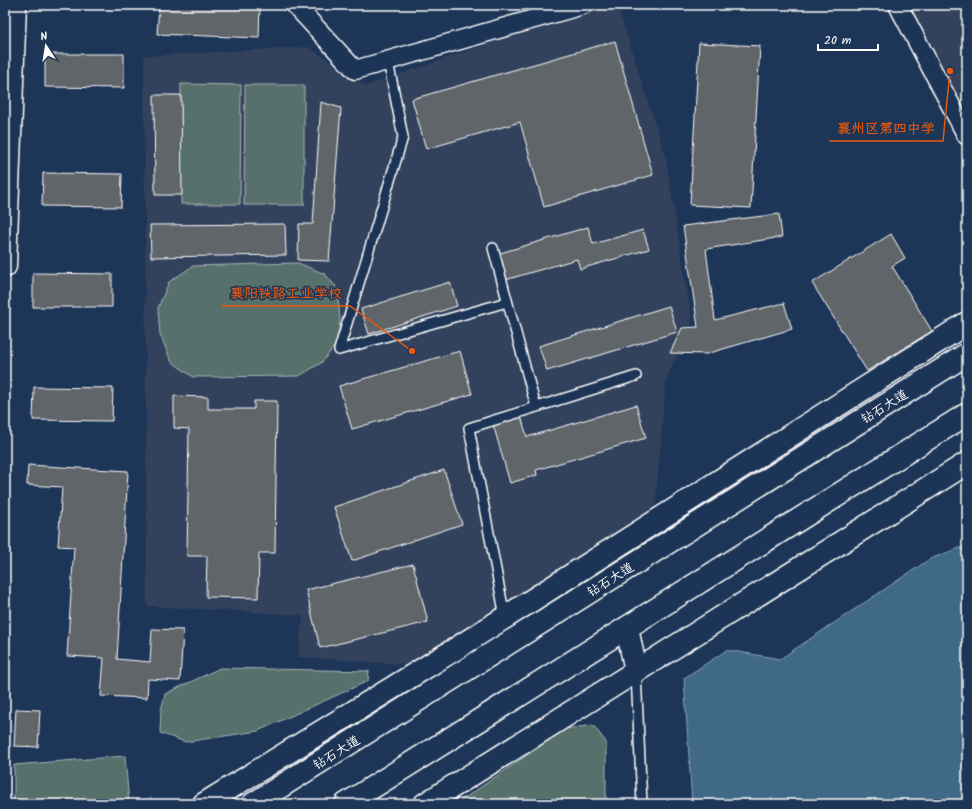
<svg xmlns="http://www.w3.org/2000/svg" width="972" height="809" font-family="Kalam,'LXGW WenKai TC',sans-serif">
  <rect width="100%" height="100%" fill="#1d3557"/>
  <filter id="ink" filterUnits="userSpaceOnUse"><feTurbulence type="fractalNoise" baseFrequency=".025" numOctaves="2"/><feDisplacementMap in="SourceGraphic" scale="8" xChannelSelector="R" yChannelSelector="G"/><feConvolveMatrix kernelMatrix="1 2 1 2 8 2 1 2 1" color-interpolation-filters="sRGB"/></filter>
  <g filter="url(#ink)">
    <path fill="#31435d" d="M600 5H617L665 154 692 322 666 379 655 510 414 665 298 657 303 615 147 606 144 56 309 47 366 86Z
      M898 5H967V136Z"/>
    <path fill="#566f6c" stroke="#aab7b6" d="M181 84 241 85 240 204H181Z
      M245 85H304V205H244Z
      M298 263 325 274 337 288 340 319 338 342 321 363 299 376 193 377 171 361 160 334 158 308 169 282 193 266Z
      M220 668 369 671 368 681 258 731 185 742 160 733 161 710 165 694Z
      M593 725 606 742V804H456L565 729Z
      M125 756 129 804H14V765Z"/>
    <path fill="#406987" stroke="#8ca5b7" d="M967 545V804H692L684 678 727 650 780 659 930 559Z"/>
    <path fill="#60656b" stroke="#fff" d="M47 5H126V8L47 7Z
      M159 5H260L259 38 157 34Z
      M615 41 653 175 544 207 520 122 426 149 412 99Z
      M699 43 760 46 751 208 690 205Z
      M45 54H124V88L45 87Z
      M154 95H181L182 195H155Z
      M321 102 341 108 329 261 298 260 299 224H313Z
      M43 173 122 174 121 207 42 206Z
      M779 214 782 237 706 249 715 320 784 303 792 329 706 354 670 353 682 328 698 327 683 226Z
      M285 224 286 255 151 257 150 225Z
      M588 227 593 244 643 230 649 249 580 269 577 259 505 280 497 254Z
      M891 234 905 258 892 266 932 331 867 371 812 283Z
      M33 273 112 274V307H33Z
      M450 282 457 306 369 334 361 309Z
      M669 306 677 332 547 371 539 346Z
      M460 351 472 394 352 429 339 386Z
      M34 387 113 388 112 421 33 420Z
      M174 396 208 397V409H254V401H277L275 553H259L258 598 206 597 207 556H187L189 429 174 428Z
      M636 405 646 438 536 470 537 475 510 483 493 424 521 416 527 437Z
      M28 465 128 471 117 659 150 662 152 629 183 630 180 681 148 679 147 698 101 696 104 658 67 656 74 547 58 546 62 487 27 485Z
      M444 470 462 524 352 561 334 507Z
      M413 564 428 622 320 648 306 590Z
      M16 709 40 710 38 747 14 746Z"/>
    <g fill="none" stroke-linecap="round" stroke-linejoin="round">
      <defs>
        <path id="service" d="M493 248 536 407
          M339 350 403 137 388 61
          M339 350 507 302
          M505 617 469 428 636 376
          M636 673 642 804"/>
        <path id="minor" d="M295 5 355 70 583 5
          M898 5 967 136"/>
        <path id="tertiary" d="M5 266 15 5
          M627 628 636 671
          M204 804 457 648 967 323
          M425 804 967 463"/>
        <path id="trunk" d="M253 804 967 354
          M346 804 967 414"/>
      </defs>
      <use href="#service" stroke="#fff" stroke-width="12"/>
      <use href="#minor" stroke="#fff" stroke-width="21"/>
      <use href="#tertiary" stroke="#fff" stroke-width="25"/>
      <use href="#trunk" stroke="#fff" stroke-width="25"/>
      <use href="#service" stroke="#1d3557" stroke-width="9"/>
      <use href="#minor" stroke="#1d3557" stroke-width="18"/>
      <use href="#tertiary" stroke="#1d3557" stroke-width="22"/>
      <use href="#trunk" stroke="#1d3557" stroke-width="22"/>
    </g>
  </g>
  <g text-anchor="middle" stroke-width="3" stroke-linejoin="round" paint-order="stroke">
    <g font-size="13" fill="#fff" stroke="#1d3557">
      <text transform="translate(884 406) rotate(-32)" y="5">钻石大道</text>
      <text transform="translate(610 579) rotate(-32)" y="5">钻石大道</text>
      <text transform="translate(336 752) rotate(-32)" y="5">钻石大道</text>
    </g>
  </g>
  <path fill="none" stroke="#e8590c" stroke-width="1.5" d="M950 71L943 141H829M412 351L350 306H222"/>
  <g fill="#e8590c" stroke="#1d3557" stroke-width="1.5">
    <circle cx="950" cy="71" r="4"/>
    <circle cx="412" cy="351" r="4"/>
  </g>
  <g font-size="14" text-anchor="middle" font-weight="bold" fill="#e8590c" stroke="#1d3557" stroke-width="3" stroke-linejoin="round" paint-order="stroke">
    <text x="886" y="133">襄州区第四中学</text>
    <text x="286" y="298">襄阳铁路工业学校</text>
  </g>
  <rect width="972" height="809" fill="none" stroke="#1d3557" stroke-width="20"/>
  <rect x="10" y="10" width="952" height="789" fill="none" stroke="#fff" stroke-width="1.5" filter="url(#ink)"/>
  <g transform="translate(46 46) rotate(348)" stroke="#1d3557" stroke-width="3" paint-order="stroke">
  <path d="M0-3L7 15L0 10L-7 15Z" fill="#ffffff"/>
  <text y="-6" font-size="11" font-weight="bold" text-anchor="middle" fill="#ffffff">N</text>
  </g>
  <path d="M818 44v6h60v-6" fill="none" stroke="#ffffff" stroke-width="2"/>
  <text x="824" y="44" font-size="12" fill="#ffffff" stroke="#1d3557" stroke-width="3" paint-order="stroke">20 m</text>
</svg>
